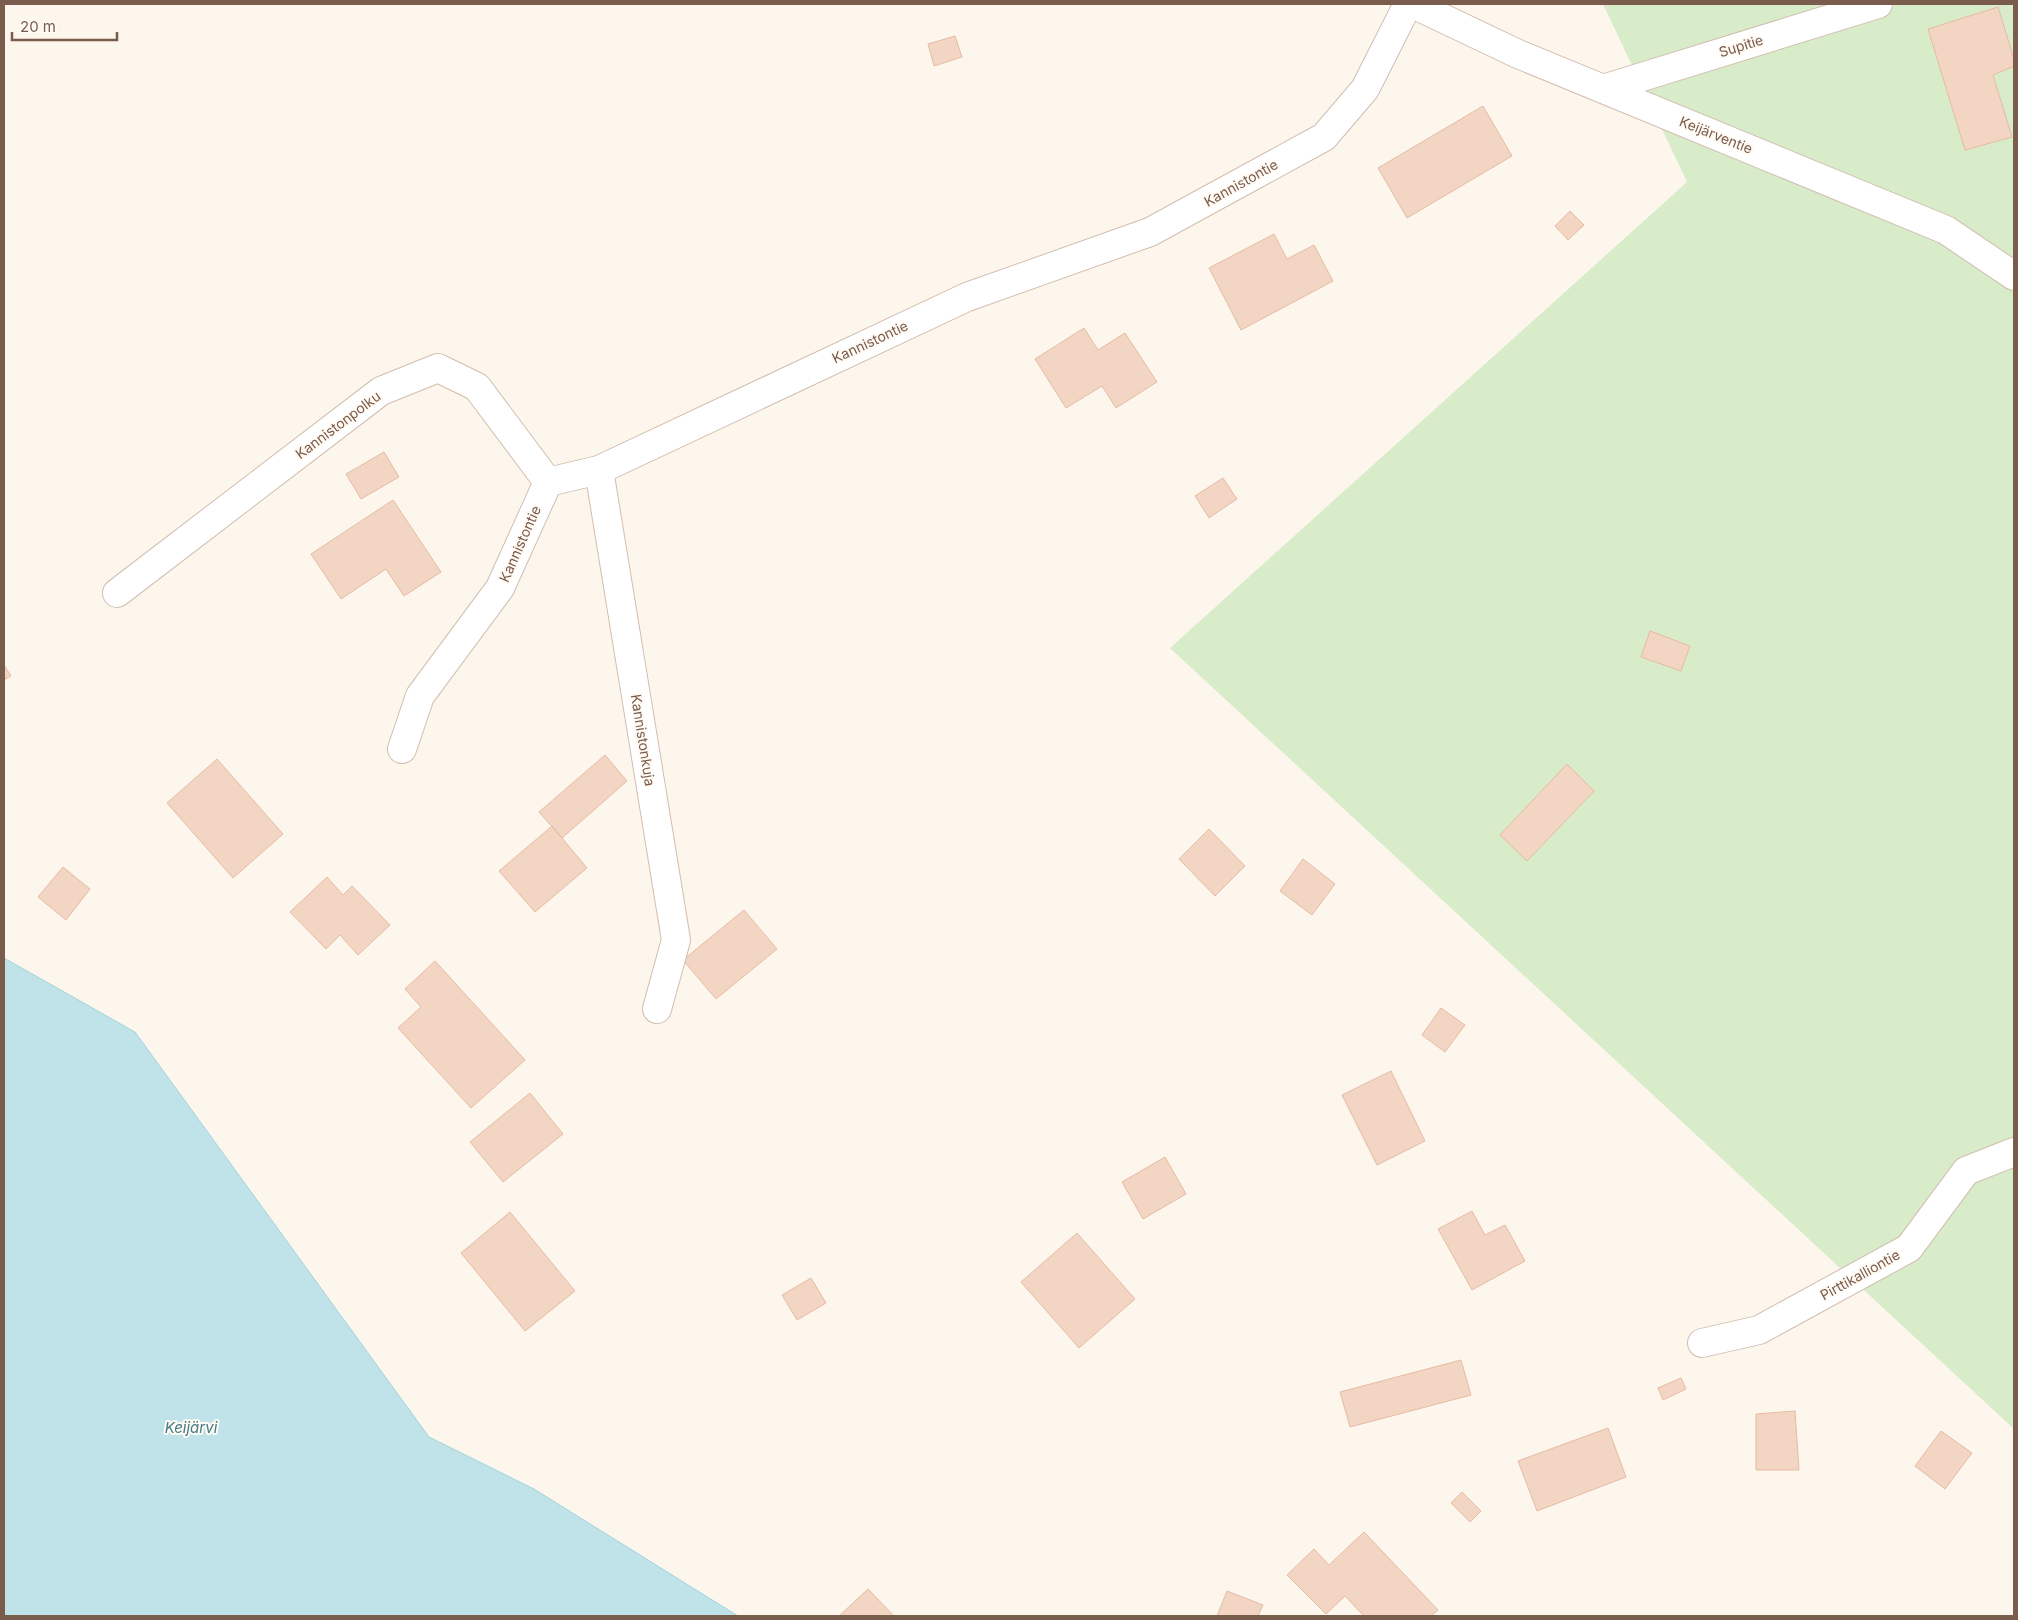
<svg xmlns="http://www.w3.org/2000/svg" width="2018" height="1620" font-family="Inter,sans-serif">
  <rect width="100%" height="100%" fill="#fdf6ec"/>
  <path fill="#d8ecc9" d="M1603 4H2014V1429L1170 648 1687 182Z"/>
  <path fill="#bfe3e8" stroke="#a5d3da" d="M4 958 135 1032 429 1437 534 1489 738 1616H4Z"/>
  <path fill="#f3d5c3" stroke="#e6bba3" d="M1998 7 2014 59V66L1993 75 2012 137 1965 150 1928 29Z
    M955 36 962 57 934 66 928 44Z
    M1483 106 1512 156 1407 218 1378 168Z
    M1570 211 1584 225 1568 240 1555 226Z
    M1274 234 1287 259 1314 245 1333 281 1241 330 1209 268Z
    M1084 328 1098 350 1125 333 1157 382 1116 408 1102 386 1066 408 1035 359Z
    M384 452 399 477 361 499 346 474Z
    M1223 478 1237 499 1209 518 1195 496Z
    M393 500 441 572 404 596 386 569 341 599 311 554Z
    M1650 631 1690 646 1681 671 1641 657Z
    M4 665 11 676 4 680Z
    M605 755 627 781 562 838 539 812Z
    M217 759 283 834 233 878 167 803Z
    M1567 764 1594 791 1527 861 1500 835Z
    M552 826 587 868 535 912 499 871Z
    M1209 829 1245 866 1215 896 1179 859Z
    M1303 859 1335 884 1312 915 1280 891Z
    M63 867 90 889 66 920 38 897Z
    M327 877 343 895 352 886 390 925 358 955 340 935 326 949 290 912Z
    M744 910 777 949 716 999 683 960Z
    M435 961 525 1060 471 1108 398 1028 421 1007 405 989Z
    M1441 1008 1465 1025 1445 1052 1422 1035Z
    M1391 1071 1425 1141 1377 1165 1342 1095Z
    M530 1093 563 1134 503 1182 470 1142Z
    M1165 1157 1186 1194 1143 1219 1122 1182Z
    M1472 1211 1485 1235 1505 1225 1525 1261 1472 1290 1438 1229Z
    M510 1212 575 1291 525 1331 461 1253Z
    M1077 1233 1135 1299 1079 1348 1021 1282Z
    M811 1278 826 1303 797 1320 782 1295Z
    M1461 1360 1471 1395 1350 1427 1340 1392Z
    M1681 1378 1686 1389 1663 1400 1658 1388Z
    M1795 1411 1799 1470H1756V1414Z
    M1608 1428 1626 1477 1537 1511 1518 1461Z
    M1941 1431 1972 1453 1945 1489 1915 1466Z
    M1462 1492 1481 1511 1470 1522 1451 1503Z
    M1364 1532 1438 1610 1431 1616H1364L1345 1596 1326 1614 1287 1575 1314 1549 1329 1565Z
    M868 1589 894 1616H839Z
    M1227 1591 1263 1605 1258 1616H1217Z"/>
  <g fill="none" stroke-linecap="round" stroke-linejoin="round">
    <defs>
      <path id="minor" d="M1413 4 1518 54 1946 230 2014 276
        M1603 89 1878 4
        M599 470 676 940 657 1009
        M548 482 599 470 967 297 1150 232 1324 137 1365 89 1408 4
        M117 593 381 391 438 368 477 387 548 482
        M402 749 420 696 500 588 548 482
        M1702 1343 1759 1330 1909 1248 1966 1171 2014 1152"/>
    </defs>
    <use href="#minor" stroke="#d1beb0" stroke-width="30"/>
    <use href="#minor" stroke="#fff" stroke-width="28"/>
  </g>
  <g text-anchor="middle" stroke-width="4" stroke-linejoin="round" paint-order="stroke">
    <g font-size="14" fill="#7a5c4d" stroke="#fffaf3">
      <text transform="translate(1741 46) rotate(-17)" y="5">Supitie</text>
      <text transform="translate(1716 135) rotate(22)" y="5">Keijärventie</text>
      <text transform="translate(1241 183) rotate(-29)" y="5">Kannistontie</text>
      <text transform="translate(870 342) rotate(-25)" y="5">Kannistontie</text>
      <text transform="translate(338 425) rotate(-37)" y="5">Kannistonpolku</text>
      <text transform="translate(520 544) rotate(-66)" y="5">Kannistontie</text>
      <text transform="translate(643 740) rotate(81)" y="5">Kannistonkuja</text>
      <text transform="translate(1860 1275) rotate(-29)" y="5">Pirttikalliontie</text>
    </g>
    <g font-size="15" font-style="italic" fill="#437c86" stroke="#fffaf3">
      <text x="191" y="1433">Keijärvi</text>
    </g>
  </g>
  <rect width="2018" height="1620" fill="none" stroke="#7a5c4d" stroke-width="10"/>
  <path d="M12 32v8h105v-8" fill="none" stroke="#7a5c4d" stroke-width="2.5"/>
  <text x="20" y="32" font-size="15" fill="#7a5c4d" stroke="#fffaf3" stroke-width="4" paint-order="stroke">20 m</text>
</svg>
